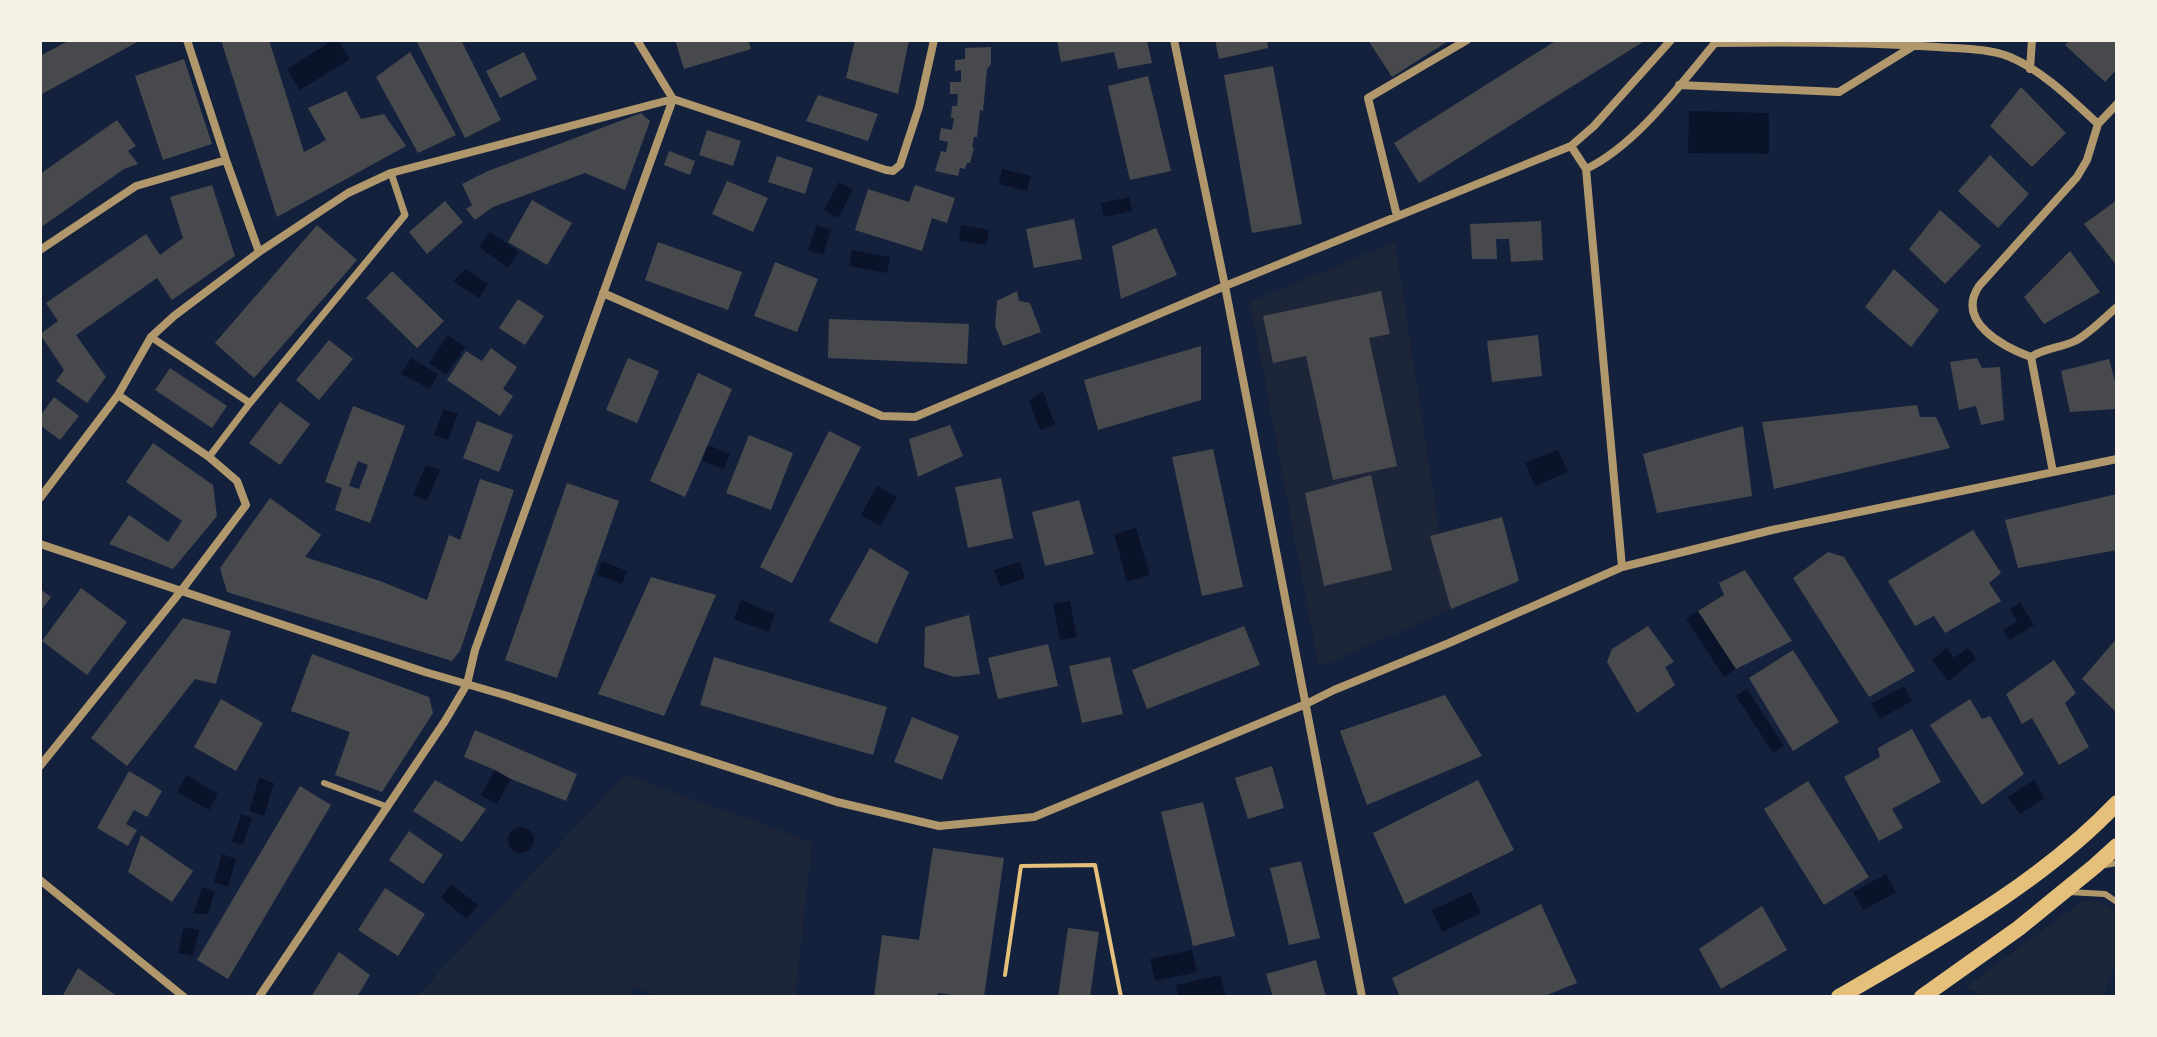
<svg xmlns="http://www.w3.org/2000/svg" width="2157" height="1037" font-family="'IBM Plex Sans',sans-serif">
  <rect width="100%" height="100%" fill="#14213d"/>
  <path fill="#1d2539" d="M1395 242 1451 609 1319 667 1250 302Z
    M625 775 812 842 795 997H660L634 987 629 997H416Z
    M2095 899 2117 911V959L2102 997H1988L1965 988 2081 902Z"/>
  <path fill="#0b132b" d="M333 40H338L350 59 300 90 287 69Z
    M1689 111 1769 113V154L1688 153Z
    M1002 169 1031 176 1027 191 999 184Z
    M839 182 853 190 838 218 824 210Z
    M1129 197 1132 211 1104 217 1101 203Z
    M817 225 831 230 823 255 808 250Z
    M961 225 989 230 986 245 959 241Z
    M490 232 519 252 508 268 479 247Z
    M852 250 890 257 887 273 849 266Z
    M466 269 488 284 479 298 453 281Z
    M448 335 465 347 446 375 429 363Z
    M411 358 438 374 430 389 401 374Z
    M1043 391 1055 425 1040 430 1029 401Z
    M444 409 458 414 448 440 434 435Z
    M708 445 730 454 724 469 702 461Z
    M1558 450 1568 472 1535 486 1525 463Z
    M426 465 440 470 427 501 413 495Z
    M877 486 897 497 880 526 861 515Z
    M1136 528 1150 575 1127 582 1114 534Z
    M602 561 627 571 622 584 597 575Z
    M1020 562 1025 578 1000 587 994 570Z
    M741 600 775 614 769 632 734 619Z
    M1070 601 1077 637 1060 640 1053 604Z
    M2020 602 2034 625 2010 640 2003 630 2017 622 2010 609Z
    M1698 611 1736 669 1724 677 1686 619Z
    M1947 648 1954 658 1968 648 1976 659 1949 681 1932 660Z
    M1904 686 1912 701 1880 719 1871 704Z
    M1747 689 1784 746 1773 753 1736 696Z
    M495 770 511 779 497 804 481 795Z
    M187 775 218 794 209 810 177 792Z
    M259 778 274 783 264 816 249 811Z
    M2034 780 2045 798 2020 814 2008 797Z
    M241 814 252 818 243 845 232 842Z
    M508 840a13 13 0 1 1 26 0a13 13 0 1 1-26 0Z
    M222 854 236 859 228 887 214 882Z
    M1886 874 1896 892 1863 910 1853 892Z
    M451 884 478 905 467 919 441 898Z
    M202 887 215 891 208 914H193Z
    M1471 892 1481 913 1442 932 1432 910Z
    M184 927 199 930 193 956 178 953Z
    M1192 950 1197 972 1155 981 1150 959Z
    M1220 975 1226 997H1178L1176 985Z"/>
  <path fill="#48494c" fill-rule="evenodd" d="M70 40H141L40 95V56Z
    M221 40H269L304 152 326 140 308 108 346 91 361 119 384 114 406 146 277 217Z
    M416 40H461L501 120 465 138Z
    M675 40H748L751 49 684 69Z
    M855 40H909L898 94 846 78Z
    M1057 40H1147L1152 63 1118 69 1114 52 1061 62Z
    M1215 40H1267L1268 48 1219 59Z
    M1368 40H1450L1392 77Z
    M1557 40H1646L1419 183 1394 143Z
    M2070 40H2117V69L2105 82 2065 45Z
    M991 47V64L987 69 983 111 980 110 977 137H974L972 147 974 148 970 163H967L965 169 960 168 958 176 935 171 941 151 946 152 948 142 939 140 941 128 952 130 954 118H951L952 106H957L958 94H950V82H961V70L955 71V60L965 59V48Z
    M410 52 456 135 418 153 376 77Z
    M524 52 537 79 500 98 486 71Z
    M184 59 212 144 163 160 135 76Z
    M1273 66 1302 224 1252 233 1224 75Z
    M1148 76 1171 171 1130 180 1108 86Z
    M2021 87 2066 133 2032 167 1990 126Z
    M818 95 878 114 868 141 806 121Z
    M641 113 650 121 625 190 585 173 493 207 475 220 466 209 472 205 462 184 488 171Z
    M117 120 136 146 128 151 138 164 124 169 40 228V174Z
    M707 130 741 141 733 166 699 155Z
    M669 151 695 161 690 175 664 165Z
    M1990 155 2029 194 1998 228 1958 191Z
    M777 156 813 168 805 194 768 182Z
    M727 181 768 198 753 232 712 214Z
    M212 185 235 256 172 300 157 278 76 335 106 377 87 403 56 381 64 370 40 334 58 321 46 303 146 234 160 255 183 238 170 197Z
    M915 185 955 198 947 223 932 218 922 251 855 230 868 189 909 202Z
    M532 200 572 223 547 265 508 242Z
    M2117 200V266L2084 224Z
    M445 201 463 222 427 254 409 232Z
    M1940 210 1981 246 1945 284 1909 249Z
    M1074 219 1082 259 1034 268 1026 229Z
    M1541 221 1543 260 1511 262 1509 239H1496L1497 259H1472L1470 224Z
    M317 225 357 260 254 378 215 343Z
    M1156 228 1177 275 1121 299 1112 246Z
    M658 242 742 272 728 310 645 280Z
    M2070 251 2100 292 2044 324 2024 297Z
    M775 262 818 279 797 332 754 316Z
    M1894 269 1939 310 1911 347 1865 307Z
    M392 271 444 321 417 348 366 298Z
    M1017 291 1019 301 1030 303 1041 332 1003 346 995 326 997 301Z
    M1381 291 1390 334 1369 338 1397 466 1333 480 1306 356 1273 363 1263 316Z
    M518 299 544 316 525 345 499 328Z
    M829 319 969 324 967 364 828 358Z
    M1538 335 1542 376 1492 382 1487 341Z
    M329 340 353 359 319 400 296 380Z
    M1201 346V400L1098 430 1084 380Z
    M491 348 517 367 503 389 513 396 500 416 447 380 466 351 482 361Z
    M628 358 659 371 637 423 606 410Z
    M1977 358 1982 368 2000 367 2004 420 1981 425 1976 406 1959 410 1950 362Z
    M2109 359 2117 389V409L2070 412 2061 371Z
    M170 368 227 406 212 428 155 390Z
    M698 373 732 389 685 497 650 481Z
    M54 397 79 416 60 440 40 425V416Z
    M280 402 310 424 280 465 249 443Z
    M1917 405 1920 417H1936L1950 448 1774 489 1762 422Z
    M353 406 405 426 370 523 335 510 342 488 325 482ZM358 461 368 465 359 489 349 486Z
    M477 421 513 435 499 472 463 458Z
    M950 425 963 456 918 477 909 439Z
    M1743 426 1752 496 1657 513 1643 454Z
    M829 431 861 447 792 583 760 567Z
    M749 435 793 453 771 510 726 493Z
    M153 443 213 485 217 516 173 569 109 544 129 515 168 542 182 521 126 482Z
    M1213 449 1243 587 1202 596 1172 457Z
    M1371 475 1392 570 1324 586 1305 493Z
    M1001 478 1013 538 968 548 955 487Z
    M480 479 514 490 460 651 452 661 227 592 220 568 270 498 321 535 305 557 380 581 427 600 449 535 460 540Z
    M567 483 619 501 557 678 505 660Z
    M2117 494V550L2018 568 2005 520Z
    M1079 500 1094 554 1045 566 1032 512Z
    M1502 517 1519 581 1451 609 1430 536Z
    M1973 530 2001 573 1989 583 2001 601 1945 633 1934 616 1915 626 1888 581Z
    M870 548 909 572 877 644 829 621Z
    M1828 552 1844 557 1915 671 1869 697 1793 578Z
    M1745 570 1792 641 1736 669 1698 611 1724 595 1719 583Z
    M651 577 716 595 664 716 598 694Z
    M81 588 127 622 87 675 42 641Z
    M40 589 51 597 40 612Z
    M969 615 980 674 954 677 924 667 925 627Z
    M183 618 231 631 216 684 195 679 127 766 91 738Z
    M1244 626 1260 665 1147 709 1132 670Z
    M1648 626 1674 662 1665 667 1675 685 1637 713 1607 662 1612 649Z
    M2117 638V713L2082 679Z
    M1048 644 1058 686 998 699 988 658Z
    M1793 650 1839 722 1793 751 1749 678Z
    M312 654 429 697 433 713 382 792 335 775 350 732 291 711Z
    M714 657 887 707 873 755 700 705Z
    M1110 657 1123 714 1082 723 1069 666Z
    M2054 660 2076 693 2065 703 2089 747 2059 765 2032 718 2022 724 2006 694Z
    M1445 695 1482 756 1367 805 1340 731Z
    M221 699 263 723 236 771 194 747Z
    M1970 699 1982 719 1990 716 2024 774 1982 805 1930 725Z
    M912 717 959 736 942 780 894 762Z
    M1912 729 1941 782 1892 809 1903 828 1879 841 1844 777 1880 757 1878 748Z
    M475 730 577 774 566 801 511 779 495 770 464 757Z
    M1272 766 1284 808 1248 819 1235 778Z
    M129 771 162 791 147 817 134 810 126 824 137 830 128 846 97 828Z
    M435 780 486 809 462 842 413 811Z
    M1478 780 1514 850 1405 904 1373 833Z
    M1808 781 1869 877 1824 905 1764 809Z
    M300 786 331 805 228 979 197 960Z
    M1203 802 1235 936 1193 946 1161 812Z
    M409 831 443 855 423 884 389 860Z
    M141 835 193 871 172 902 128 872Z
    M933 848 1004 858 984 997H966L938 993 937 997H874L882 935 919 940Z
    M1301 861 1320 938 1289 945 1270 868Z
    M385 888 425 914 398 956 358 930Z
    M1541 904 1577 983 1542 997H1400L1392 978Z
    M1762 906 1787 950 1721 989 1699 949Z
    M1068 928 1099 932 1090 997H1058Z
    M339 952 370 975 357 997H311Z
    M1316 960 1326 997H1273L1266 974Z
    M78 968 118 997H62Z"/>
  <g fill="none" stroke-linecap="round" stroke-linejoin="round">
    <path stroke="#e5c07b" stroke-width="4" d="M1005 975 1021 866 1095 865 1121 997"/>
    <path stroke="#b1986c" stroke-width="6" d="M324 783 388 807
      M2099 866 2117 863
      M2068 892 2105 894 2117 902"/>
    <path stroke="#b1986c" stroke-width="7" d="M151 337 250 403
      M209 457 250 403 405 215 391 173"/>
    <path stroke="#b1986c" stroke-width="8" d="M187 40 226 160 259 252
      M1174 40 1225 286 1362 997
      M2030 69 2032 40
      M1679 85 1839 92 1915 45
      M2117 104 2098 124 2087 160 2077 177 1979 286C1955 322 2004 347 2031 357 2044 348 2060 348 2075 341 2090 333 2104 318 2117 307
      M1571 146 1594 126 1671 40
      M1586 169C1635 146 1680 85 1715 43 1789 42 1863 42 1937 47 1961 49 1987 48 2010 57 2043 71 2072 100 2098 124
      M1397 216 1368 98 1467 40
      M40 250 136 186 226 160
      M603 293 882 416 915 417 1225 286 1571 146 1586 169 1622 567
      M2031 357 2053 472
      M40 498 118 395 151 337 174 316 259 252 348 193 391 173 673 99 886 170 893 171 900 165 919 107 934 40
      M40 544 425 672 508 696 837 802 939 826 1034 817 1306 704 1334 690 1449 643 1622 567 1772 530 2117 459
      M40 766 181 591 246 505 237 481 209 457 118 395
      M40 880 184 997
      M259 997 445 721 467 684 475 650 673 99 637 40"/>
    <path stroke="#e5c07b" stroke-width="16" d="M1839 997C1936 940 2039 885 2117 803
      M1922 997 2019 928 2095 866 2117 846"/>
  </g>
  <rect width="2157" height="1037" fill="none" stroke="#f6f1e7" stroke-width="84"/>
</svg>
